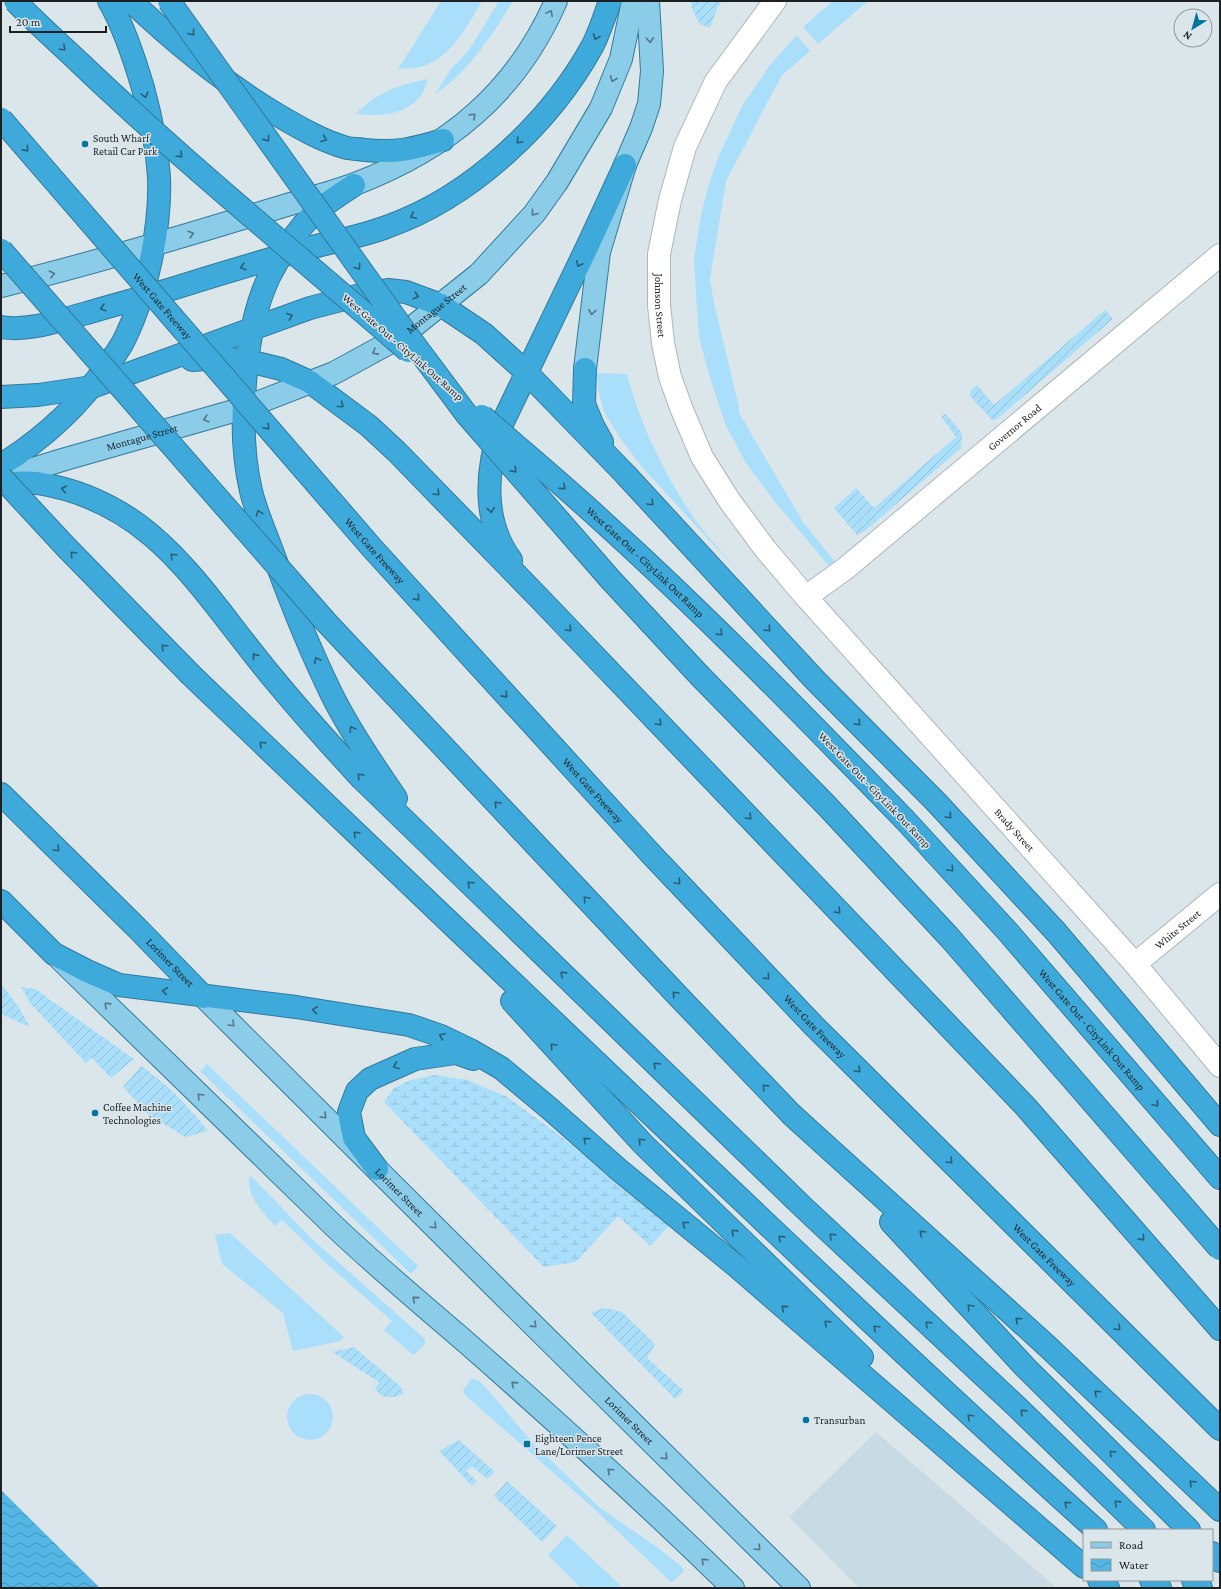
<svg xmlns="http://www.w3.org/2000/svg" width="1221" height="1589" font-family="'Crimson Pro',serif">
  <defs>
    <pattern id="wetland-marsh" width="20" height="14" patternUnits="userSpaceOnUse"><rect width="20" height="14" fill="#aadffb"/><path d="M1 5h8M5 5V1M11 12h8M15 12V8" fill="none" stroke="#92bfd7"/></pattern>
    <pattern id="garden-furrows" width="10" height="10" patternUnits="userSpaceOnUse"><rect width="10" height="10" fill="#aadffb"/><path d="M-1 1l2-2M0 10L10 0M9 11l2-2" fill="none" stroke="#92bfd7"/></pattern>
    <pattern id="water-waves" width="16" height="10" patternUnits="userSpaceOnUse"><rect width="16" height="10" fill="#53b6e5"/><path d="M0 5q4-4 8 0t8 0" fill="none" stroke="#4494b9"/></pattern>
  </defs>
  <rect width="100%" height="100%" fill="#dbe6eb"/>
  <path fill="#c8dae4" d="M876 1432 1057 1588H859L789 1517Z"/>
  <path fill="#aadffb" d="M441 1H482C463 34 442 74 398 68L404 60Z
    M499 1H513C493 34 468 73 435 94L451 69 469 50Z
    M833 1H868L818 44 803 27Z
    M797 35 810 51 782 75 726 181 710 279 714 303 739 407V413L803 522 835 562 829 566 775 502 746 463 726 426 710 378 699 337 696 294 694 259 701 215 708 187 717 160 742 106 770 65Z
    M428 79C426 84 425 89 422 94 407 115 380 117 356 114 377 92 399 85 428 79Z
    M597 373 627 374C640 425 665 475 694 518 709 539 728 559 745 579L641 466 620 438 604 412 598 390Z
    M207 1064 418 1266 411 1274 200 1071Z
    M251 1176 311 1238 425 1339V1344L414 1355 411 1353 384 1330 392 1321 328 1265 282 1220 275 1226C263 1213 247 1196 249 1178Z
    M230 1233 344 1337 340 1341 293 1351 283 1313 222 1264 215 1235Z
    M472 1378 479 1381 487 1389 533 1443 599 1507 658 1548 681 1566 684 1571 675 1580 671 1582 591 1506 465 1395 463 1390Z
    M287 1417a23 23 0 1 1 46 0a23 23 0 1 1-46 0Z
    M567 1535 621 1586 622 1588H581L548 1555Z"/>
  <path fill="url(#wetland-marsh)" d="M434 1075 468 1080 507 1097 555 1132 671 1224 650 1246 618 1216 576 1262 544 1267 384 1102 394 1088 411 1080Z"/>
  <path fill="url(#garden-furrows)" d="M691 1H722L717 9 710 28 700 24 692 9Z
    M1105 310 1113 319 996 420H992L971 397 970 391 977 385 994 405Z
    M946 414 962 433 961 448 865 531 857 535 834 508 856 488 874 508 956 437 941 416Z
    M3 986 18 1006 30 1027 1 1014V988Z
    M21 987 35 989 134 1059 111 1078 92 1058 86 1063 30 1003Z
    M141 1066C170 1086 187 1105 208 1131L185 1137 148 1114 123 1087Z
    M603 1308 615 1310 622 1312 655 1344 647 1358 684 1391 675 1399 591 1313Z
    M354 1347 400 1386 404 1393C395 1399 380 1400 375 1388L379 1382 332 1352Z
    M459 1440 495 1472 487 1479 472 1466 466 1471 477 1481 472 1486 439 1451Z
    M507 1481 557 1526 542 1542 494 1496Z"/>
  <path fill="url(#water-waves)" d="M1 1490 100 1588H1Z"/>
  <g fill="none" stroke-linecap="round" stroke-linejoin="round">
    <defs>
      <g id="minor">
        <path id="s1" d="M775 1 716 81 685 147 670 200 659 254V305L663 343 670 377 682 410 702 457 729 500 766 550 806 597 1135 964 1220 1066"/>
        <path id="s2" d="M806 597 846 568 1220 255"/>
        <path id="s3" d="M1135 964 1220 894"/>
      </g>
      <g id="major">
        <path d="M1 286C78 267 154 245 230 222 258 214 286 205 314 197 328 193 342 189 355 184 447 149 516 93 556 1"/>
        <path d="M585 369 599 252 625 165 641 128 649 104 652 71 648 1"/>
        <path id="s4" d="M1 479 62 460 244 408 334 373 400 337 479 274 534 214 557 182 601 108 621 59 633 1"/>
        <path d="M61 960 334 1226C377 1267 423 1305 468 1344 558 1423 647 1504 733 1588"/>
        <path id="s5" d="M204 997 506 1298 799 1588"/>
      </g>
      <g id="highway">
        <path d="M131 1C176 44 223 82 276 114 298 127 322 141 347 148 353 149 360 149 365 150 397 153 413 149 443 140"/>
        <path d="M354 185C336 197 318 208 303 225 290 241 278 259 269 277 243 332 237 432 251 491 256 512 266 534 274 556 291 603 310 650 332 695 350 731 373 765 396 798"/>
        <path d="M1 327C29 332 60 320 87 313 117 304 148 296 178 287 219 274 260 262 301 250 330 242 361 237 389 226 472 196 551 122 593 45 600 31 605 15 610 1"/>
        <path d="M192 360 220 358 248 361 281 369 310 382 369 426 397 452 542 601 1025 1106 1220 1329"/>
        <path d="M585 369 584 404 593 426 602 442"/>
        <path d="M1 397 38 395 92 387 310 308 364 294 388 290 406 292 441 305 484 334 526 372 625 474 814 679 937 803 1057 933 1220 1125"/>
        <path d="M1 465C43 439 80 405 108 364 113 358 118 351 122 344 146 298 161 229 159 177 157 147 151 117 143 88 135 61 123 25 109 1"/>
        <path d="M1 483C13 483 26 482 37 483 147 500 193 578 256 657 290 700 325 739 362 779L804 1208 1016 1406 1144 1530"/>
        <path d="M511 560C482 521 486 469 501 426L589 243 625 165"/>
        <path d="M191 675C340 818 489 960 639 1103 790 1246 941 1390 1096 1530"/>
        <path id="s6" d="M1 794 137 928 204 997"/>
        <path id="s7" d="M905 820 1008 932 1220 1178"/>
        <path id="s8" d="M651 854 814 1026 1220 1429"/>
        <path d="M1 901 54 954 87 971 119 985 296 1007 409 1025 441 1036 470 1050 501 1068 549 1108 618 1169 735 1265 1084 1567"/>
        <path d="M512 1001 643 1144 862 1357"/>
        <path d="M792 1115 1047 1346 1220 1510"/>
        <path d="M377 1169 354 1138 349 1112 357 1091 370 1079 415 1059 456 1053 473 1059"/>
        <path d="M891 1222 1025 1367 1189 1530"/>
        <path d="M1212 1553 1220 1561"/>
        <path d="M1099 1580 1108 1588"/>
        <path d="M1151 1580 1160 1588"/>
        <path d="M1193 1580 1201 1588"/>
      </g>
    </defs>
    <use href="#minor" stroke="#acb6bc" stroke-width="24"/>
    <use href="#major" stroke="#327a9a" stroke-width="24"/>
    <use href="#highway" stroke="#327a9a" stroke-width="24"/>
    <use href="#minor" stroke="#fff" stroke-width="22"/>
    <use href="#major" stroke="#8bcce9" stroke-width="22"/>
    <use href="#highway" stroke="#3eaadb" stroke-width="22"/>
    <defs>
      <g id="highway-bridge">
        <path d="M15 1C36 23 59 43 81 64 186 164 299 256 408 351"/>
        <path d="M169 1 408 336 467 415 610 579 699 675 827 806 950 938 1220 1249"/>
        <path id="s9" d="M1 119 372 548 651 854"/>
        <path d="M1 250 326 622 678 996 792 1115"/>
        <path id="s10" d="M482 416C523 452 564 486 603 522 708 617 807 719 905 820"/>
        <path d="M1 477 65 546 191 675"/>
      </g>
    </defs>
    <use href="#highway-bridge" stroke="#327a9a" stroke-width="24" stroke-linecap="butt"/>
    <use href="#highway-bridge" stroke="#3eaadb" stroke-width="22"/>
  </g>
  <defs><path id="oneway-chevron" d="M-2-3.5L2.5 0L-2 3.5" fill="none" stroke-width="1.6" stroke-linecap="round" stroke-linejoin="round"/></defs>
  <g stroke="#547686">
    <use href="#oneway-chevron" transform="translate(550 13) rotate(-62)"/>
    <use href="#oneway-chevron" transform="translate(650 40) rotate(87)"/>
    <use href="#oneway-chevron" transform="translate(613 79) rotate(112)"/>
    <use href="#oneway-chevron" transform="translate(473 116) rotate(-44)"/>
    <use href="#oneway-chevron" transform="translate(534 213) rotate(128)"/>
    <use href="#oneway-chevron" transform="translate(191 234) rotate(-17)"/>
    <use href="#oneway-chevron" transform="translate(52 274) rotate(-14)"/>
    <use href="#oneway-chevron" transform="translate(592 312) rotate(97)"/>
    <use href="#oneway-chevron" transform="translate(375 352) rotate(151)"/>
    <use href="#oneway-chevron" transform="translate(206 419) rotate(164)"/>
    <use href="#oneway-chevron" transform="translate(107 1005) rotate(-136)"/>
    <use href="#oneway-chevron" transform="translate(232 1024) rotate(45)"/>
    <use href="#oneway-chevron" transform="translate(200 1096) rotate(-135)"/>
    <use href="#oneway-chevron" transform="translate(324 1116) rotate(45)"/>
    <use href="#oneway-chevron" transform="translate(434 1226) rotate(45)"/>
    <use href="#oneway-chevron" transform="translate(415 1299) rotate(-139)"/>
    <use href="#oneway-chevron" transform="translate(534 1325) rotate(44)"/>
    <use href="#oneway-chevron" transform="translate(514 1384) rotate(-138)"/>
    <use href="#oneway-chevron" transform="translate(665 1457) rotate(45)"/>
    <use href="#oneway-chevron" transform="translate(610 1471) rotate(-138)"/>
    <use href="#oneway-chevron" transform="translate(758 1548) rotate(45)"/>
    <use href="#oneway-chevron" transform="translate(704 1561) rotate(-136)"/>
  </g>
  <g stroke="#2b5e75">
    <use href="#oneway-chevron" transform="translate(192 33) rotate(54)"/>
    <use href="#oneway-chevron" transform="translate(596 37) rotate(112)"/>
    <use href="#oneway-chevron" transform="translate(63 48) rotate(43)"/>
    <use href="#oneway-chevron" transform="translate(145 95) rotate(74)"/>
    <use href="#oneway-chevron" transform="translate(267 139) rotate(55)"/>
    <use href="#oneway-chevron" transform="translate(324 139) rotate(21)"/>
    <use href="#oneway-chevron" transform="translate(519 141) rotate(134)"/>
    <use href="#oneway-chevron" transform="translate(26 149) rotate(49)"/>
    <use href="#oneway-chevron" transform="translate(180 155) rotate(42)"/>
    <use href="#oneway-chevron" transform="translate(413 216) rotate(155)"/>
    <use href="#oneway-chevron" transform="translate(579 264) rotate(116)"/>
    <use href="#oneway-chevron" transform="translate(243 267) rotate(163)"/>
    <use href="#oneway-chevron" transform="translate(358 267) rotate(54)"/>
    <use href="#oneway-chevron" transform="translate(416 296) rotate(18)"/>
    <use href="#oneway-chevron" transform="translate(103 308) rotate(165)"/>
    <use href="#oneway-chevron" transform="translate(290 316) rotate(-20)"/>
    <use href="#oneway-chevron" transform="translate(341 405) rotate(37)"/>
    <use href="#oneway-chevron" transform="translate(267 427) rotate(49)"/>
    <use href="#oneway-chevron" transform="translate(514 470) rotate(49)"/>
    <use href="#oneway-chevron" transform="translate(563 487) rotate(41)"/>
    <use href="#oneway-chevron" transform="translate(64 489) rotate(-168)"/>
    <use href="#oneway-chevron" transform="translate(437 493) rotate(46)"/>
    <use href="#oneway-chevron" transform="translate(651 503) rotate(47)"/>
    <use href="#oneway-chevron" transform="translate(491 510) rotate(82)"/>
    <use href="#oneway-chevron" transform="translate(259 513) rotate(-110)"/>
    <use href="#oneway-chevron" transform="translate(73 554) rotate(-134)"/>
    <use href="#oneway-chevron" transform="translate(173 556) rotate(-135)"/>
    <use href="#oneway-chevron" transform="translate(417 598) rotate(48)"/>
    <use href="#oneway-chevron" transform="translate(569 629) rotate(46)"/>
    <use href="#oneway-chevron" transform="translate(768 629) rotate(47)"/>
    <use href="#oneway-chevron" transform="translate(720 633) rotate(44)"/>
    <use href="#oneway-chevron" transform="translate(164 647) rotate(-135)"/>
    <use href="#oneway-chevron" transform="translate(255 656) rotate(-128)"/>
    <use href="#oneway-chevron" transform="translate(317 660) rotate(-114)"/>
    <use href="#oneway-chevron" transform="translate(505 695) rotate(48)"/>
    <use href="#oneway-chevron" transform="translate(659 723) rotate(46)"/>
    <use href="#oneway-chevron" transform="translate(858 723) rotate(45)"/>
    <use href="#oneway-chevron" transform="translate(352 729) rotate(-120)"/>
    <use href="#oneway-chevron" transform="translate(262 744) rotate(-136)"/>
    <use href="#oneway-chevron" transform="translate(360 776) rotate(-134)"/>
    <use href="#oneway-chevron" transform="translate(497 804) rotate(-133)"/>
    <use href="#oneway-chevron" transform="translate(949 816) rotate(47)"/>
    <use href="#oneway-chevron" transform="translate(749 817) rotate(46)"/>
    <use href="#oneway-chevron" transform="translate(356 834) rotate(-136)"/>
    <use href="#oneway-chevron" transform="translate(57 849) rotate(45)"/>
    <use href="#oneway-chevron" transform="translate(951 869) rotate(47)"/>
    <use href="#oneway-chevron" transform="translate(678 882) rotate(47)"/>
    <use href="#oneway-chevron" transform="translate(470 884) rotate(-136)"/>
    <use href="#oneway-chevron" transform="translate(586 899) rotate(-133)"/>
    <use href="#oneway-chevron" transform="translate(838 911) rotate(46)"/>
    <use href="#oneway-chevron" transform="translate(563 974) rotate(-136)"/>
    <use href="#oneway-chevron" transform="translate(767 977) rotate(47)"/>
    <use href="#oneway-chevron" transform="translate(165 991) rotate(-172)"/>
    <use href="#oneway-chevron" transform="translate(675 994) rotate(-133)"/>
    <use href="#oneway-chevron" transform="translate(315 1010) rotate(-172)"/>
    <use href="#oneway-chevron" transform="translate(442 1036) rotate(-157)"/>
    <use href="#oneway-chevron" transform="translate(553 1046) rotate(-133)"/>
    <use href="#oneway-chevron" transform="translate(656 1065) rotate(-136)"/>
    <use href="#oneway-chevron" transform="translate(396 1066) rotate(158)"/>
    <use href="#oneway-chevron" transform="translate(858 1070) rotate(45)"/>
    <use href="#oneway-chevron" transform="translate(765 1087) rotate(-134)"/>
    <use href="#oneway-chevron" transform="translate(1156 1104) rotate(49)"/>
    <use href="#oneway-chevron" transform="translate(586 1140) rotate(-138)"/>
    <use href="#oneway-chevron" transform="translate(641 1141) rotate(-133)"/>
    <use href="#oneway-chevron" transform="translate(950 1161) rotate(45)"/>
    <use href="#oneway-chevron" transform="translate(685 1224) rotate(-141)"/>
    <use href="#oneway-chevron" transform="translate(734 1232) rotate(-136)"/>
    <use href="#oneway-chevron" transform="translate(922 1233) rotate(-138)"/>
    <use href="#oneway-chevron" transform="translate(832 1236) rotate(-137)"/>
    <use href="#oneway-chevron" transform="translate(781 1238) rotate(-136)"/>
    <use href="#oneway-chevron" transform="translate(1142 1238) rotate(49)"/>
    <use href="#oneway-chevron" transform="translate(970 1307) rotate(-133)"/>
    <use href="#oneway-chevron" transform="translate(784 1308) rotate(-139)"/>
    <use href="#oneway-chevron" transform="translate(1018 1320) rotate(-138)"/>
    <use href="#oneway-chevron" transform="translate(827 1323) rotate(-136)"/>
    <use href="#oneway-chevron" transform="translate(928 1324) rotate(-137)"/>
    <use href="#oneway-chevron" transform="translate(876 1328) rotate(-137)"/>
    <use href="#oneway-chevron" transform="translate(1118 1328) rotate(45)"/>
    <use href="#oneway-chevron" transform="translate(1097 1393) rotate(-137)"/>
    <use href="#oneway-chevron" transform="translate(1023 1412) rotate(-136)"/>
    <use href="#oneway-chevron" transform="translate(970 1417) rotate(-137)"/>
    <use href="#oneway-chevron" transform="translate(1112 1453) rotate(-135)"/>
    <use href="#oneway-chevron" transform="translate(1192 1483) rotate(-136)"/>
    <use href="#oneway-chevron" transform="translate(1117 1503) rotate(-136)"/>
    <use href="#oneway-chevron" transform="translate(1067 1504) rotate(-138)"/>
  </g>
  <g fill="#00769f" stroke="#dbe6eb" stroke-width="1.5">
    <circle cx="85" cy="144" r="4"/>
    <circle cx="95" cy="1113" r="4"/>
    <circle cx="806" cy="1420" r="4"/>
    <rect x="523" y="1440" width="8" height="8" rx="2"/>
  </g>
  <g text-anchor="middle" stroke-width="3" stroke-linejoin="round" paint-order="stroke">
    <g font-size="11" fill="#1c2022" stroke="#dbe6eb" text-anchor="start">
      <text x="93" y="142">South Wharf<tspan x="93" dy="13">Retail Car Park</tspan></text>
      <text x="103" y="1111">Coffee Machine<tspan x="103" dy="13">Technologies</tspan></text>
      <text x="814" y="1424">Transurban</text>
      <text x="535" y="1442">Eighteen Pence<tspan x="535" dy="13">Lane/Lorimer Street</tspan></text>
    </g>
    <g font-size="11" fill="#1c2022" stroke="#dbe6eb">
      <text dy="4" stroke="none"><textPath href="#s1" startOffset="334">Johnson Street</textPath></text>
      <text dy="4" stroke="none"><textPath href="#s9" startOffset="247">West Gate Freeway</textPath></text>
      <text dy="4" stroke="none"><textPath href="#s4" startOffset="471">Montague Street</textPath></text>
      <text transform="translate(403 347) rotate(41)" y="4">West Gate Out - CityLink Out Ramp</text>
      <text dy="4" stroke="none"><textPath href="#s2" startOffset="269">Governor Road</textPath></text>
      <text dy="4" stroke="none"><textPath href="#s4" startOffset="147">Montague Street</textPath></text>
      <text dy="4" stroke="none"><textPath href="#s9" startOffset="571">West Gate Freeway</textPath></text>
      <text dy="4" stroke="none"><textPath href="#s10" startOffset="219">West Gate Out - CityLink Out Ramp</textPath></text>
      <text transform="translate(875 790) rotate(46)" y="4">West Gate Out - CityLink Out Ramp</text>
      <text dy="4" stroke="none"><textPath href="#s9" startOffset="895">West Gate Freeway</textPath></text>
      <text dy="4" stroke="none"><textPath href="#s1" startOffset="980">Brady Street</textPath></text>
      <text dy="4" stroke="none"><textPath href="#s3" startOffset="55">White Street</textPath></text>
      <text dy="4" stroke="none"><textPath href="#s6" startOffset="239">Lorimer Street</textPath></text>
      <text dy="4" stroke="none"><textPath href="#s8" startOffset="238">West Gate Freeway</textPath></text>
      <text dy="4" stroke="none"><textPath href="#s7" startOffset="281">West Gate Out - CityLink Out Ramp</textPath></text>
      <text dy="4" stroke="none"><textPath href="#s5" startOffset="276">Lorimer Street</textPath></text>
      <text dy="4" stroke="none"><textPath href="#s8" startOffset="562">West Gate Freeway</textPath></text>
      <text dy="4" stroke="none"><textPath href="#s5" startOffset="600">Lorimer Street</textPath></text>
    </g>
  </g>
  <rect width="1221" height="1589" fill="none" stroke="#1c2022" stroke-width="4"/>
  <rect x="1083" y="1529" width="130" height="52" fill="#dbe6eb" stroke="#8f979b"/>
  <rect x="1091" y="1542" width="20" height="6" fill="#8bcce9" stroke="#8f979b"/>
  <text x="1119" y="1549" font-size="12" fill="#1c2022">Road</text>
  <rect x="1091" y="1559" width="20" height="12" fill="url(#water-waves)" stroke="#8f979b"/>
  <text x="1119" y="1569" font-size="12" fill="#1c2022">Water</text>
  <g transform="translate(1193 28) rotate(217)"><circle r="19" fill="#dbe6eb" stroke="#8f979b"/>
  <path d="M0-3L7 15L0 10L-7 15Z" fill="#00769f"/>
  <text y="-6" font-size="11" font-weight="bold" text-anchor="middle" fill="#1c2022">N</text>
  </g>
  <path d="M10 26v6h96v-6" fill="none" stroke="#1c2022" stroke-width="2"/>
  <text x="16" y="26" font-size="12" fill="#1c2022" stroke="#dbe6eb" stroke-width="3" paint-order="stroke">20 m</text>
</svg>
